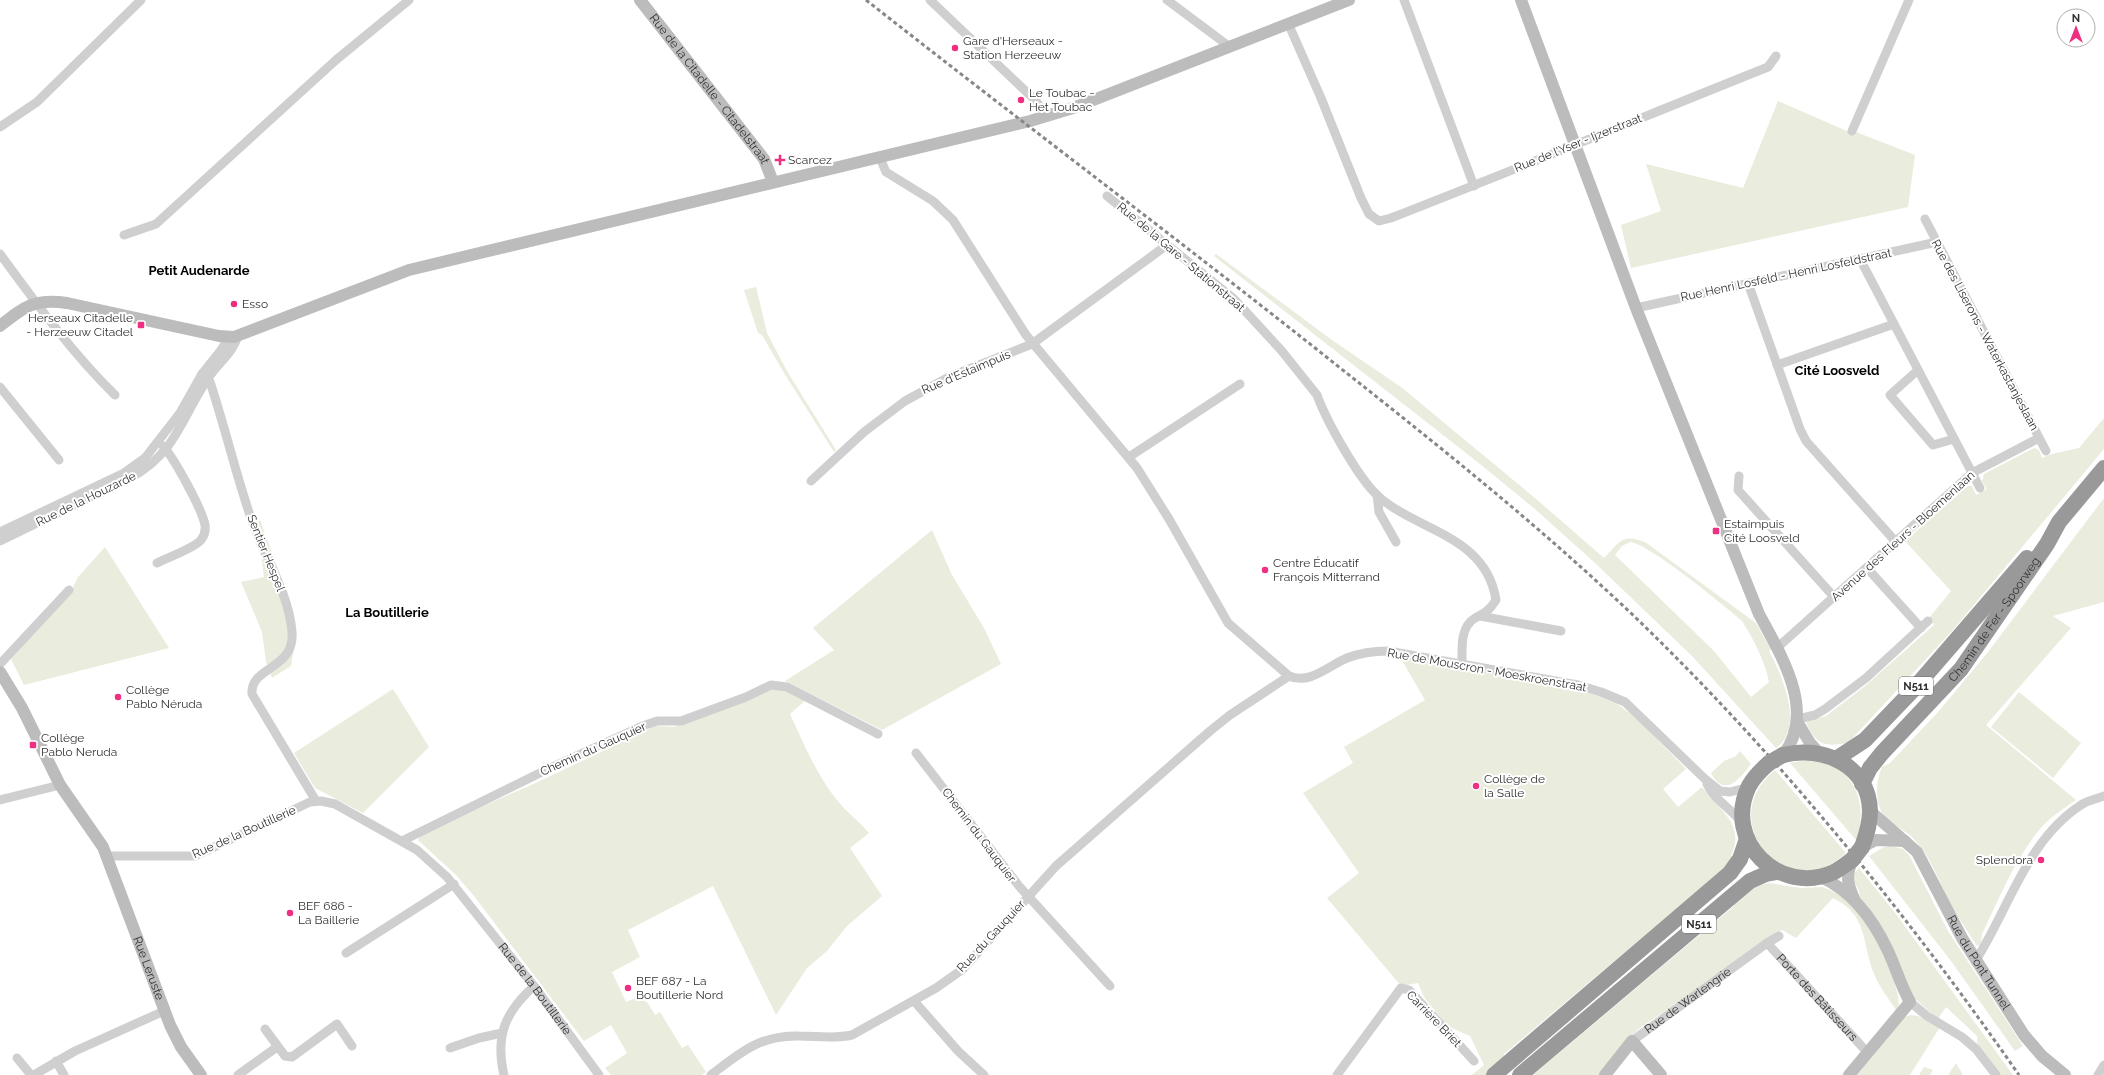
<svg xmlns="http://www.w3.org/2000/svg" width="2104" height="1075" font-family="Raleway,sans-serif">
  <rect width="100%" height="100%" fill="#fff"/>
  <path fill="#eaecdd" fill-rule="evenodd" d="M1778 101 1847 131 1856 132 1915 155 1908 207 1631 268 1621 225 1661 211 1646 164 1743 188Z
    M1216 254 1332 340 1401 387 1535 498 1604 558C1620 542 1621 533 1645 542L1756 623 1771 649 1769 651C1782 675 1805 728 1776 748L1692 656 1595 563 1536 510 1475 460 1214 256ZM1630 542C1648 543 1725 606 1742 621 1753 638 1765 661 1769 682L1751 697 1714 651 1615 555 1622 546Z
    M756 287 767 333 787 371 836 450 834 452 784 373 762 335 758 333 744 290Z
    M2104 418V449L1952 631 1848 743C1824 747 1816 745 1806 722L1826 716 1865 686 1934 625 1929 618 1951 591 1905 541 1968 486H1972L1976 495 1987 489 1982 481 1984 474 2034 448 2039 450 2042 458 2052 454 2079 448Z
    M2104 498V602L2053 616 2071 628 1986 725 2076 800C2063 809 2050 817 2040 829 2015 859 1999 899 1982 934L1981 944 1977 946C1967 930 1956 915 1948 899 1937 877 1930 855 1913 838 1904 828 1886 824 1881 811 1875 797 1876 781 1882 767L1890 763 1939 711 1988 652Z
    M260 520 288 596 296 636 291 666 272 678 266 662 262 632 241 582 264 577 257 524Z
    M932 530 952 575 984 628 1001 664 882 730 785 681 834 650 813 628Z
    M105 547 169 648 24 685 11 659 72 589 78 577Z
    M1400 657 1586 692 1598 696 1617 704 1635 717 1686 769 1663 789 1678 807 1702 787C1719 811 1746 823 1731 856L1734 858 1733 861 1504 1054 1505 1058 1486 1075H1472L1484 1065 1470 1036 1447 1026 1424 997 1418 983 1401 986 1327 898 1359 873 1303 793 1353 763 1344 747 1425 700Z
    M776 687 807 699 790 714C804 744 816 774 837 800 846 812 859 821 869 833L850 848 882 896 847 926 826 952 807 968 776 1015 713 886 628 930 640 957 612 972 626 1002 638 997 648 1003 655 1015 660 1012 682 1048 688 1045 706 1072 702 1075H611L605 1068 627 1053 611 1025 584 1041 474 896 457 876 418 840 423 832 529 786 656 726 674 727Z
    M393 689 429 747 363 813 315 788 294 753Z
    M2019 692 2081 743 2053 778 1991 727Z
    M1740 751 1751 764C1741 778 1724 799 1711 773L1724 761 1736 756Z
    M1800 761C1807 761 1815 760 1822 762 1857 771 1868 808 1856 840L1790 763Z
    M1775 770 1846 853C1787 908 1712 821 1775 770Z
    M1891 846 1903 849 1909 855 1948 931 2023 1046 2015 1051 1951 961 1869 856 1884 847Z
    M1859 868 1896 914 2013 1075H2000L1977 1043V1036L1946 1007 1938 1019 1914 998 1880 924 1858 896 1860 893 1854 881V874Z
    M1759 883 1761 885 1769 883 1801 888 1823 887 1838 894 1840 893C1848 901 1856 909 1863 918 1874 932 1904 993 1898 1008L1896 1010C1889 999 1880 988 1875 976 1861 945 1870 916 1833 898L1796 938 1782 930 1640 1028 1623 1043 1599 1075H1533L1734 906V902Z
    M1911 1015 1918 1016 1940 1027 1910 1075H1857L1904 1017Z
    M1956 1063 1963 1075H1948Z
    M1924 1067 1933 1070 1930 1075H1919Z"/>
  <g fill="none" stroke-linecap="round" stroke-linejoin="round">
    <g stroke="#cfcfcf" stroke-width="9">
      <path d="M930 0 1036 101 1047 116"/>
      <path d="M1167 0 1230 47"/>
      <path d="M1404 0 1474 186"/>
      <path d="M1288 23 1321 98 1361 198 1369 214 1379 221 1391 218C1517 169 1643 117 1768 67L1776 56"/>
      <path d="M0 127 37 102 141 0"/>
      <path d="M1852 131 1909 0"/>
      <path d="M879 156 886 172 933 201 953 220 1026 335 1137 468 1169 519 1228 623 1289 676C1310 685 1328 666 1347 658 1360 653 1374 651 1388 651L1578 685 1601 692 1625 702 1705 779 1720 791 1730 792 1749 787"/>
      <path d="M1107 196 1234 299 1281 350 1317 395C1326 420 1358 478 1378 496 1418 532 1486 535 1496 600 1490 610 1485 613 1475 618 1460 627 1462 648 1462 663"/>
      <path d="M1925 219 2046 451"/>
      <path d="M124 235 156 224 336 60 409 0"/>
      <path d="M0 254C36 303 72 353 115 395"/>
      <path d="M1860 259 1980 488"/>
      <path d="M1748 283 1800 429 1806 441 1895 541"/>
      <path d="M1636 308 1937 242"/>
      <path d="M1777 365 1894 324"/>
      <path d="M1918 370 1890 395 1933 445 1954 439"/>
      <path d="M202 374 210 382C226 430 237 480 254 527 267 562 289 594 292 632 295 670 250 666 252 694L316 801"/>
      <path d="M0 387 59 460"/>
      <path d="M1129 457 1240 384"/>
      <path d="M1739 476 1738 490 1835 598"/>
      <path d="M811 481 864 432 905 401 949 377 1032 344 1167 245"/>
      <path d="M1377 495 1379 512 1396 542"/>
      <path d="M0 532 124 473 145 458 180 413 202 374 221 350 229 337"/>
      <path d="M0 541 132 477C176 453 182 416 209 377 218 363 234 352 238 335"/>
      <path d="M157 563C168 557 193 549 201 540 204 536 206 531 205 525 202 509 174 458 163 446"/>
      <path d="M1867 568 1921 628"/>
      <path d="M1480 616 1561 631"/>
      <path d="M1777 648 1972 473 2039 438"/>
      <path d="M0 664 69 590"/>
      <path d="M1798 719 1815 715 1825 709 1866 678 1928 621"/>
      <path d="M916 753 1019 886 1110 986"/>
      <path d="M1707 784C1714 800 1732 809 1742 823"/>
      <path d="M0 800 60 785"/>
      <path d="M402 841 552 767 640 727 657 721H681L746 697 771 685 787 687 878 734"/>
      <path id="s1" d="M107 856H195L310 802 321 801 335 804 417 850 447 877 534 986 599 1075"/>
      <path id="s2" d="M1767 943 1867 1052"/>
      <path d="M346 953 454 884"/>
      <path d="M1976 960C2009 908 2027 840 2081 805 2088 800 2097 799 2104 796"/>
      <path d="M914 1001 958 1051 984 1075"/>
      <path d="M1910 1002 1927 1016 1962 1037 1976 1049 1996 1075"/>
      <path d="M265 1029 285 1056 292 1057 337 1024 352 1046"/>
      <path id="s3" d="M1632 1041 1767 943 1779 936"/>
      <path d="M450 1048 479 1038 502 1033"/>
      <path d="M17 1058 31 1075"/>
      <path d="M56 1061 64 1075"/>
      <path d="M34 1075 75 1051 164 1011"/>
      <path d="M238 1075 277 1047"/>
      <path d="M504 1075C495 1036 505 1012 534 986"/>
      <path d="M711 1075C741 1052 760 1035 799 1036 817 1036 835 1039 852 1035L936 988 963 969 1056 866 1210 731 1230 715 1289 676"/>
      <path d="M1337 1075 1401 988 1409 990 1474 1061"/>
      <path d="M2098 1075 2104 1065"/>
    </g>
    <g stroke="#bcbcbc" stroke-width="12">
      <path id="s4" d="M640 0 764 159 773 182"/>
      <path d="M1521 0 1636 308 1759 614C1781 655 1817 712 1783 755"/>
      <path d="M0 326C24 307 34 298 67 303L219 336 234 337 409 270 1030 121 1073 108 1349 0"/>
      <path id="s5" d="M0 672 22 708 60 785 103 847 170 1025 181 1047 201 1075"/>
      <path d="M1798 723 1810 743 1819 753"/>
      <path id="s6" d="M1870 811 1917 852 1962 938 2024 1035 2042 1056 2065 1075"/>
      <path d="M1862 847 1876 840 1905 841"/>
      <path d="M1852 860C1846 877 1847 882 1854 899"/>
      <path d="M1821 877C1852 891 1874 921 1888 951 1896 968 1901 986 1910 1002L1849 1075"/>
      <path d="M1605 1075 1632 1041 1661 1075"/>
    </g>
    <g stroke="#999" stroke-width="16">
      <path d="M1783 755C1823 745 1869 765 1870 811 1870 825 1866 835 1862 847"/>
      <path d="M1836 759 1865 740 1912 691 2027 558"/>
      <path d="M1769 763C1761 770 1754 777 1749 786 1722 841 1780 897 1834 872 1840 869 1846 864 1852 860"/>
      <path id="s7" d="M1862 784 1870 768 1882 753 1961 669 2047 544 2059 522 2104 468"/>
      <path d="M1494 1075 1730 873 1740 859 1747 839"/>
      <path d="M1520 1075 1750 881 1766 874 1777 872"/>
    </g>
    <path stroke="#878787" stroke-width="3" stroke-dasharray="4 3" stroke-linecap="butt" d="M866 0C1025 125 1186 245 1344 371 1444 450 1544 530 1636 618 1780 757 1905 911 2019 1075"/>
    <path stroke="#999" stroke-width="16" d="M1769 763 1783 755
      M1852 860 1862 847"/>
  </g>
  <g fill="#ee2f82" stroke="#fff" stroke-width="1.5">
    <circle cx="955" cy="48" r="4"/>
    <circle cx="1021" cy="100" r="4"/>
    <path d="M778 154h4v4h4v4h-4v4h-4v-4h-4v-4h4z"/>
    <circle cx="234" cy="304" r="4"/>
    <rect x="137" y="321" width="8" height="8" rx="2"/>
    <rect x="1712" y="527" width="8" height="8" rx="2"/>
    <circle cx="1265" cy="570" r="4"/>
    <circle cx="118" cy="697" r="4"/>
    <rect x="29" y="741" width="8" height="8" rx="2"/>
    <circle cx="1476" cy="786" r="4"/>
    <circle cx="2041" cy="860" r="4"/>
    <circle cx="290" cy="913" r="4"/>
    <circle cx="628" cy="988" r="4"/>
  </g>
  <g text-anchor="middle" stroke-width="4" stroke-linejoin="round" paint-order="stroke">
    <g fill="#fff" stroke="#707070" stroke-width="1">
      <rect x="1899" y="677" width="34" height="18" rx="3"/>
      <rect x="1682" y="915" width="34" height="18" rx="3"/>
    </g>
    <g font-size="11" font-weight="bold" fill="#323232">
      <text x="1916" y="690">N511</text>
      <text x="1699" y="928">N511</text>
    </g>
    <g font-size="12" fill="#323232" stroke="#fff" text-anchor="start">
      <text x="963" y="45">Gare d'Herseaux -<tspan x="963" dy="14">Station Herzeeuw</tspan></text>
      <text x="1029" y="97">Le Toubac -<tspan x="1029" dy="14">Het Toubac</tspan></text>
      <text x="788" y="164">Scarcez</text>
      <text x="242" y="308">Esso</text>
      <text x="133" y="322" text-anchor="end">Herseaux Citadelle<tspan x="133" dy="14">- Herzeeuw Citadel</tspan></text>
      <text x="1724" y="528">Estaimpuis<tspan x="1724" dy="14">Cité Loosveld</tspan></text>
      <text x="1273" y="567">Centre Éducatif<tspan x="1273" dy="14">François Mitterrand</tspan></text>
      <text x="126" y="694">Collège<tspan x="126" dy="14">Pablo Néruda</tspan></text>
      <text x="41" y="742">Collège<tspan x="41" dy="14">Pablo Neruda</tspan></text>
      <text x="1484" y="783">Collège de<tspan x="1484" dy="14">la Salle</tspan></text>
      <text x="2033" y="864" text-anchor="end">Splendora</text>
      <text x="298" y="910">BEF 686 -<tspan x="298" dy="14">La Baillerie</tspan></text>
      <text x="636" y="985">BEF 687 - La<tspan x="636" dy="14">Boutillerie Nord</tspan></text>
    </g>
    <g font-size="12" fill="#323232" stroke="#fff">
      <text dy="4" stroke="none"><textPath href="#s4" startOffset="113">Rue de la Citadelle - Citadelstraat</textPath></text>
      <text transform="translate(1578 143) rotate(-22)" y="4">Rue de l'Yser - Ijzerstraat</text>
      <text transform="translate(1181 257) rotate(40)" y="4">Rue de la Gare - Stationstraat</text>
      <text transform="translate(1786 275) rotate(-12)" y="4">Rue Henri Losfeld - Henri Losfeldstraat</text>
      <text transform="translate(1985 335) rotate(62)" y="4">Rue des Liserons - Waterkastanjeslaan</text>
      <text transform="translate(966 372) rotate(-23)" y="4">Rue d'Estaimpuis</text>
      <text transform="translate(86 499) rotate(-26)" y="4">Rue de la Houzarde</text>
      <text transform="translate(1903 536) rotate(-42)" y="4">Avenue des Fleurs - Bloemenlaan</text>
      <text transform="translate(266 553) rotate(68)" y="4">Sentier Hespel</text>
      <text dy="4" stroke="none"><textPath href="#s7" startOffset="212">Chemin de Fer - Spoorweg</textPath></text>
      <text transform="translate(1487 670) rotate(10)" y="4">Rue de Mouscron - Moeskroenstraat</text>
      <text transform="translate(593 749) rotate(-24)" y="4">Chemin du Gauquier</text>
      <text transform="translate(244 832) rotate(-24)" y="4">Rue de la Boutillerie</text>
      <text transform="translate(979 835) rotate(53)" y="4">Chemin du Gauquier</text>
      <text transform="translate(991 936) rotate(-47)" y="4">Rue du Gauquier</text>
      <text dy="4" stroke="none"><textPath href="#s6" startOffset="189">Rue du Pont Tunnel</textPath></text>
      <text dy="4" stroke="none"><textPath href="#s5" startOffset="333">Rue Leruste</textPath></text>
      <text dy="4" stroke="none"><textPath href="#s1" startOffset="517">Rue de la Boutillerie</textPath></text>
      <text dy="4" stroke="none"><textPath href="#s2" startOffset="74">Porte des Bâtisseurs</textPath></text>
      <text dy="4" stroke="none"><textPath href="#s3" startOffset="69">Rue de Warlengrie</textPath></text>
      <text transform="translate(1434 1019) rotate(46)" y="4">Carrière Briet</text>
    </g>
    <g font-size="13" font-weight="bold" fill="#000" stroke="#fff">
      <text x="199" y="275">Petit Audenarde</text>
      <text x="1837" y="375">Cité Loosveld</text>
      <text x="387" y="617">La Boutillerie</text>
    </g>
  </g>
  <g transform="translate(2076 28)"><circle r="19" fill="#ffffff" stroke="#adadad"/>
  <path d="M0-3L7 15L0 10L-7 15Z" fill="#ee2f82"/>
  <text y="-6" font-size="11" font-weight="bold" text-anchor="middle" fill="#323232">N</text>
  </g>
</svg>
